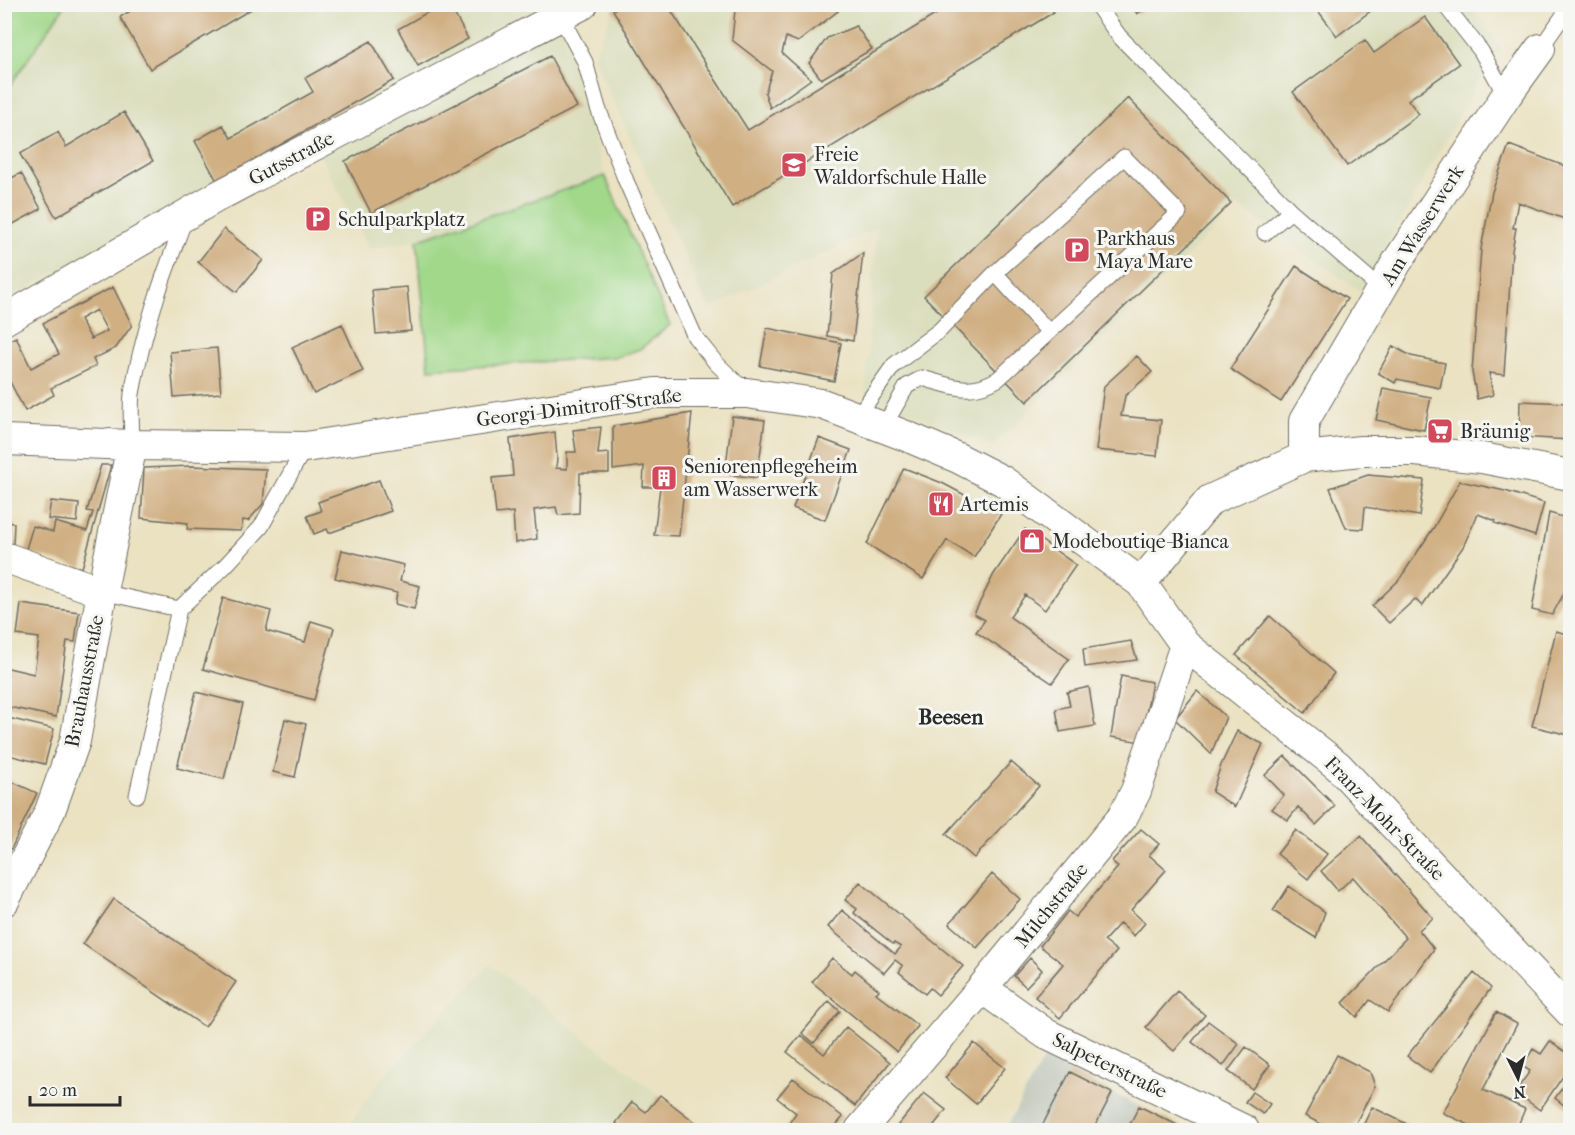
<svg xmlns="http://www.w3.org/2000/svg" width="1575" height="1135" font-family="'IM FELL French Canon',serif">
  <rect width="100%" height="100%" fill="#f6f6f2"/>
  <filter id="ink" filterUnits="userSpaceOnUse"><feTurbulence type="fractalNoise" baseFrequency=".0167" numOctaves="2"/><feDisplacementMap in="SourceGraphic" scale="12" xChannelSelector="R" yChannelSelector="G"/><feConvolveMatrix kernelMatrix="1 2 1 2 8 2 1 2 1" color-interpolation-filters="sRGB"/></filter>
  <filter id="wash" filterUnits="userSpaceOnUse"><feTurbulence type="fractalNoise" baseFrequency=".008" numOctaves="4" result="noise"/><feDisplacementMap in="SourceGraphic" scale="24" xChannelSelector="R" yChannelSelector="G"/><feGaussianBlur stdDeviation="1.35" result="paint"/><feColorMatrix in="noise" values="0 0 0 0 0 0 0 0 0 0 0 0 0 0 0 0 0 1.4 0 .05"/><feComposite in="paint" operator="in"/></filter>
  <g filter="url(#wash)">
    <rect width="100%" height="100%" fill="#ebe2c2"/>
    <path fill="#dbdebd" d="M609 4 1470 5 1502 49 1488 64 1361 292 1238 206 993 446 865 395 877 225 872 230 709 309 593 58 613 10Z
      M65 5H557L605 176 417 240 369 249 309 135 5 301V93Z
      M490 965 705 1130H345L380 1081Z"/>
    <path fill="#c1c6ba" d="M1044 1058 1139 1106 1189 1130H1005Z"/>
    <path fill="#a1d88a" stroke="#66825a" stroke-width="1.5" d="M5 4 65 5 5 93 4 5Z
      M605 176 670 325 640 349 617 357 429 369 417 240Z"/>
    <g id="blocks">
      <path fill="#d0af82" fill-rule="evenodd" d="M142 4H260L150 69 120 17Z
        M442 4H449L468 39 418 66 398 29Z
        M622 4H667L748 130 948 7 946 4H1046L1054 12 732 207 613 10Z
        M721 4H828L838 11 798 42 786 37 782 53 811 79 770 108 765 93 772 71 732 40 735 10 720 8Z
        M1131 4H1152L1137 14Z
        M1313 4H1380L1337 36Z
        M1425 17 1459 64 1408 100 1419 114 1347 166 1293 92 1365 40 1374 53Z
        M856 26 872 49 821 79 809 63 827 38Z
        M371 41 394 80 217 181 195 141 223 125 231 138 313 92 305 78Z
        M550 56 577 107 371 213 345 161Z
        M1128 98 1231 203 1027 402 924 296Z
        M124 112 153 161 56 217 20 154 58 132 66 147Z
        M1509 145 1570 168V221L1518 202 1513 228H1516L1512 251 1504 375 1489 373 1493 395 1477 399 1472 372 1481 249 1492 192Z
        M21 173 41 209 4 229V182Z
        M224 229 263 260 237 292 198 262Z
        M863 253 853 341 827 336 833 274Z
        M1296 266 1347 299 1281 402 1230 369Z
        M113 287 132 325 116 348 93 359 96 366 51 388 54 395 25 411 6 374 4 375V343L16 337 31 368 59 354 43 323ZM96 310 107 331 91 339 80 319Z
        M407 287 411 331 376 334 372 290Z
        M342 324 363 371 314 394 292 347Z
        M767 328 841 343 834 381 760 366Z
        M1393 346 1411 356 1445 363 1440 388 1397 379 1395 383 1378 373Z
        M217 348 221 393 174 397 170 352Z
        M1137 356 1152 372 1125 396 1121 416 1161 420 1157 456 1096 450 1104 386Z
        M1383 388 1431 397 1424 430 1376 420Z
        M1520 401 1570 403V440L1519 437Z
        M692 413 679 536 654 535 660 487H643L644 466 613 470V426Z
        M732 416 765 420 757 478 725 474Z
        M601 427 598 454 609 453V473H580L579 513 558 515 556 507 534 510 537 539 515 543 513 512 496 514 492 478 513 476 510 439 555 432 557 458 556 468 567 469V452H576L573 430Z
        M819 438 851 450 825 520 793 508Z
        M101 465H111L82 568 25 552 33 526 53 532 55 522 87 531 93 512 87 511Z
        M192 466 266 469 263 504 248 521 243 520 241 531 187 529 188 523 141 518 144 468Z
        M904 468 942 483 1001 514 974 557 947 540 923 579 867 544Z
        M1368 475 1424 480 1419 516 1365 507 1363 529 1346 528 1330 488Z
        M379 480 391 511 329 533 327 529 314 534 307 516 321 511 318 502Z
        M1460 481 1505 491 1544 503 1535 536 1495 523 1496 521 1478 514 1463 547 1422 606 1415 599 1389 623 1372 606 1399 580 1434 527Z
        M51 501 79 504 77 522 48 519Z
        M1549 513 1570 519V562L1564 593 1552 615 1532 610Z
        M4 522 14 523 13 546H4Z
        M1025 529 1076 565 1045 610 1025 595 1010 617 1069 659 1052 683 976 632 985 620 974 614 994 574Z
        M342 550 404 565 400 581 420 586 414 609 395 604 397 593 335 578Z
        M223 598 271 611 266 631 305 642 311 621 334 628 314 700 203 669Z
        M21 604 79 612 75 642 67 641 56 717 4 706V667L34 674 39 638 17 635Z
        M1270 616 1334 673 1305 713 1236 655Z
        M1556 631 1570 635V728L1569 735 1532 726Z
        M1131 641 1137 660 1085 667 1083 649Z
        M1121 676 1152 682 1141 742 1111 737Z
        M1089 687 1095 726 1060 732 1056 709 1070 706 1067 692Z
        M1197 691 1226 717 1211 754 1175 719Z
        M196 692 243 704 224 779 177 768Z
        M4 717 54 729 45 764 4 754Z
        M285 719 306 724 295 777 273 772Z
        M1237 731 1263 744 1235 807 1212 792 1221 765Z
        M1285 756 1335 806 1316 825 1298 807 1288 820 1272 809 1284 795 1265 775Z
        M1011 762 1039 786 974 858 946 834Z
        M4 778 37 793 11 849 4 847Z
        M1141 829 1159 844 1149 855 1166 870 1131 910 1145 923 1134 936 1120 923 1104 941 1117 951 1060 1018 1035 997 1063 964 1040 946 1068 911 1075 917 1118 867 1112 861Z
        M1296 830 1327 854 1308 879 1277 854Z
        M1361 836 1433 918 1419 930 1434 949 1388 1012 1370 1000 1357 1017 1343 1003 1406 938 1353 877 1338 891 1321 871Z
        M992 874 1020 899 977 948 949 924Z
        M860 882 963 966 938 995 930 988 925 994 899 972 903 966 895 960 884 973 828 927 842 910 895 954 901 947 894 943 893 944 854 913 857 909 845 900Z
        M1289 886 1325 912 1316 938 1273 911Z
        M114 899 236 982 205 1027 83 944Z
        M832 958 852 974 855 970 879 990 876 993 918 1026 897 1052 812 982Z
        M1030 958 1042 970 1026 987 1014 976Z
        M1474 973 1491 988 1430 1073 1407 1056Z
        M1177 991 1205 1015 1174 1051 1146 1027Z
        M829 1001 840 1011 814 1043 802 1033Z
        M1496 1012 1517 1024 1483 1090 1525 1109 1516 1130H1480L1443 1113Z
        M1208 1021 1239 1044 1223 1066 1192 1042Z
        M846 1027 890 1062 855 1106 787 1052 801 1035 824 1054Z
        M1550 1041 1570 1055V1066L1540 1110 1515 1092 1530 1071 1522 1066 1533 1049 1541 1054Z
        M974 1043 1005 1068 976 1104 945 1078Z
        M1246 1047 1270 1065 1252 1089 1228 1071Z
        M1337 1055 1370 1072 1375 1086 1352 1130H1333L1305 1116Z
        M1070 1072 1112 1093 1093 1130H1040Z
        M1570 1077V1110L1555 1098Z
        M793 1078 843 1117 832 1130H793L787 1126 796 1113 777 1098Z
        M1252 1092 1270 1104 1263 1114 1245 1102Z
        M924 1093 946 1110 930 1130H894Z
        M660 1095 705 1130H625L616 1123 632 1102 646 1112Z
        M1139 1106 1181 1127 1180 1130H1127Z
        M1372 1107 1419 1130H1361Z"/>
    </g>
  </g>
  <g filter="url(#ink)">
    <use href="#blocks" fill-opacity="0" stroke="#6e6b60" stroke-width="1.5"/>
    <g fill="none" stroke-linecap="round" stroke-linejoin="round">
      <defs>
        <path id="service" d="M1096 4 1119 36 1291 211
          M1444 4 1481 51 1506 96
          M561 17 585 62 598 108 626 181 695 337 716 363 746 392
          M1540 49 1570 6
          M1265 233 1291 211 1381 289
          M857 417 894 365 940 330 995 273
          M884 426 907 386 922 378C952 386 969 396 998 379L1179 213 1124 157 995 273 1048 331
          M132 445C132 429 130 410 132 394 142 334 163 276 185 219
          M102 592 179 609
          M137 795 179 609 225 566 261 527 305 447"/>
        <path id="minor" d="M4 320 220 195 583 4
          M4 440 132 445 305 447 655 393H747L822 404 906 436 958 458 1003 481 1141 583 1185 645 1338 766 1570 1012
          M1304 457V421L1397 262 1506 96 1540 49
          M4 557 102 592
          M1141 583 1210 500 1304 457 1361 451H1415L1482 458 1570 475
          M4 901 50 811 75 741 104 581 132 445
          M982 988 1046 1034 1244 1130
          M860 1130 982 988 1122 818 1136 791 1185 645"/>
      </defs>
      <use href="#service" stroke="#6e6b60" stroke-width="17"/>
      <use href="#minor" stroke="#6e6b60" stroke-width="32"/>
      <use href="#service" stroke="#fff" stroke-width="15"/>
      <use href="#minor" stroke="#fff" stroke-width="30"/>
    </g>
  </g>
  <defs>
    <symbol id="school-square" viewBox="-11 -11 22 22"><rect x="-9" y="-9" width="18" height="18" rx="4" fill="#d1495b" stroke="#f6f6f2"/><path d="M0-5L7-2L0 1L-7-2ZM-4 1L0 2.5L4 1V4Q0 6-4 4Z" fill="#fff"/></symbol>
    <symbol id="parking-square" viewBox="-11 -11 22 22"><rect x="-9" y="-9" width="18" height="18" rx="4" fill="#d1495b" stroke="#f6f6f2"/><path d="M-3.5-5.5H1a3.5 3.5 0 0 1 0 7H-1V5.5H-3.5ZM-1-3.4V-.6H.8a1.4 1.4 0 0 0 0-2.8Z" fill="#fff"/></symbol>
    <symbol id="supermarket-square" viewBox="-11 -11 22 22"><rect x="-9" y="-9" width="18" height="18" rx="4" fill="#d1495b" stroke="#f6f6f2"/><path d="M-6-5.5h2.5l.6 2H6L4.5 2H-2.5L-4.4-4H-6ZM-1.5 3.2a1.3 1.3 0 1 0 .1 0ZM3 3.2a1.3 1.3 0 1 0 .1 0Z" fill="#fff"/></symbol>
    <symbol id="building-square" viewBox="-11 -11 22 22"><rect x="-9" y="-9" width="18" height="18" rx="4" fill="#d1495b" stroke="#f6f6f2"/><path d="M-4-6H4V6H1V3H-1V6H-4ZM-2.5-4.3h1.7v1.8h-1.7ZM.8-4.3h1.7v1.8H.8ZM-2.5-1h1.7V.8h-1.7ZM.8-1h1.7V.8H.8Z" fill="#fff"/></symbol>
    <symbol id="restaurant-square" viewBox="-11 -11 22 22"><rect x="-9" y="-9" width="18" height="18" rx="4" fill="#d1495b" stroke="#f6f6f2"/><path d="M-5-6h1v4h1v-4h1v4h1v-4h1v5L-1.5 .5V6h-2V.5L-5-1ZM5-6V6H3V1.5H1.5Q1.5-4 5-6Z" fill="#fff"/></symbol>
    <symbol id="shop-square" viewBox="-11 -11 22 22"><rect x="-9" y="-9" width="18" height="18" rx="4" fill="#d1495b" stroke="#f6f6f2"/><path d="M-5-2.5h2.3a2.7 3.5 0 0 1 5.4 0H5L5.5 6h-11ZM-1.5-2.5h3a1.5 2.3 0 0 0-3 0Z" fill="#fff"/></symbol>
  </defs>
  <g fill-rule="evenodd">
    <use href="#school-square" x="779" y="150" width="30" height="30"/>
    <use href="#parking-square" x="303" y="204" width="30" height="30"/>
    <use href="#parking-square" x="1062" y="235" width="30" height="30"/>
    <use href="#supermarket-square" x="1425" y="416" width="30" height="30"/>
    <use href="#building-square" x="649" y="463" width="30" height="30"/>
    <use href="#restaurant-square" x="926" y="489" width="30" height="30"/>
    <use href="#shop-square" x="1017" y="526" width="30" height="30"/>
  </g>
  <g text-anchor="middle" stroke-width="6" stroke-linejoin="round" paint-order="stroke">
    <g font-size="20" fill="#2b2b2b" stroke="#f6f6f2" text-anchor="start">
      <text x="814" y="161">Freie<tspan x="814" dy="23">Waldorfschule Halle</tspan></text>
      <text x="338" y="226">Schulparkplatz</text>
      <text x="1096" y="245">Parkhaus<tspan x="1096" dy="23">Maya Mare</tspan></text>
      <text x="1460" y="438">Bräunig</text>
      <text x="684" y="473">Seniorenpflegeheim<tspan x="684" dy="23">am Wasserwerk</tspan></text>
      <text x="960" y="511">Artemis</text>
      <text x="1052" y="548">Modeboutiqe-Bianca</text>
    </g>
    <g font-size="20" fill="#2b2b2b" stroke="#f6f6f2">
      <text transform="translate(291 158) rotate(-28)" y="7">Gutsstraße</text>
      <text transform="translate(1422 225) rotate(-58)" y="7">Am Wasserwerk</text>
      <text transform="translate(579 407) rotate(-7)" y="7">Georgi-Dimitroff-Straße</text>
      <text transform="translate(84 681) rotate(-79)" y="7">Brauhausstraße</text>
      <text transform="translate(1385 818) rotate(46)" y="7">Franz-Mohr-Straße</text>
      <text transform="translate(1051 905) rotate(-51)" y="7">Milchstraße</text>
      <text transform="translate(1110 1065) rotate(26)" y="7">Salpeterstraße</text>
    </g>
    <g font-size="21" font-weight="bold" fill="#2b2b2b" stroke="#f6f6f2">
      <text x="951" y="724">Beesen</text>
    </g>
  </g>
  <rect width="1575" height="1135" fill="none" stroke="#f6f6f2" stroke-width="24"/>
  <g transform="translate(1518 1078) rotate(174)" stroke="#f6f6f2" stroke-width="4.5" paint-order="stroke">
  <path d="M0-4.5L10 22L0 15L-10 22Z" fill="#2b2b2b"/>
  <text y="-9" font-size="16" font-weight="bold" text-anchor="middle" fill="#2b2b2b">N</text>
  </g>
  <path d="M30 1096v9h90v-9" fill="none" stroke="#2b2b2b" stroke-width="3"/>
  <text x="39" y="1096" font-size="18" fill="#2b2b2b" stroke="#f6f6f2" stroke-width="4.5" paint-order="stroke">20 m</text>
</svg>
